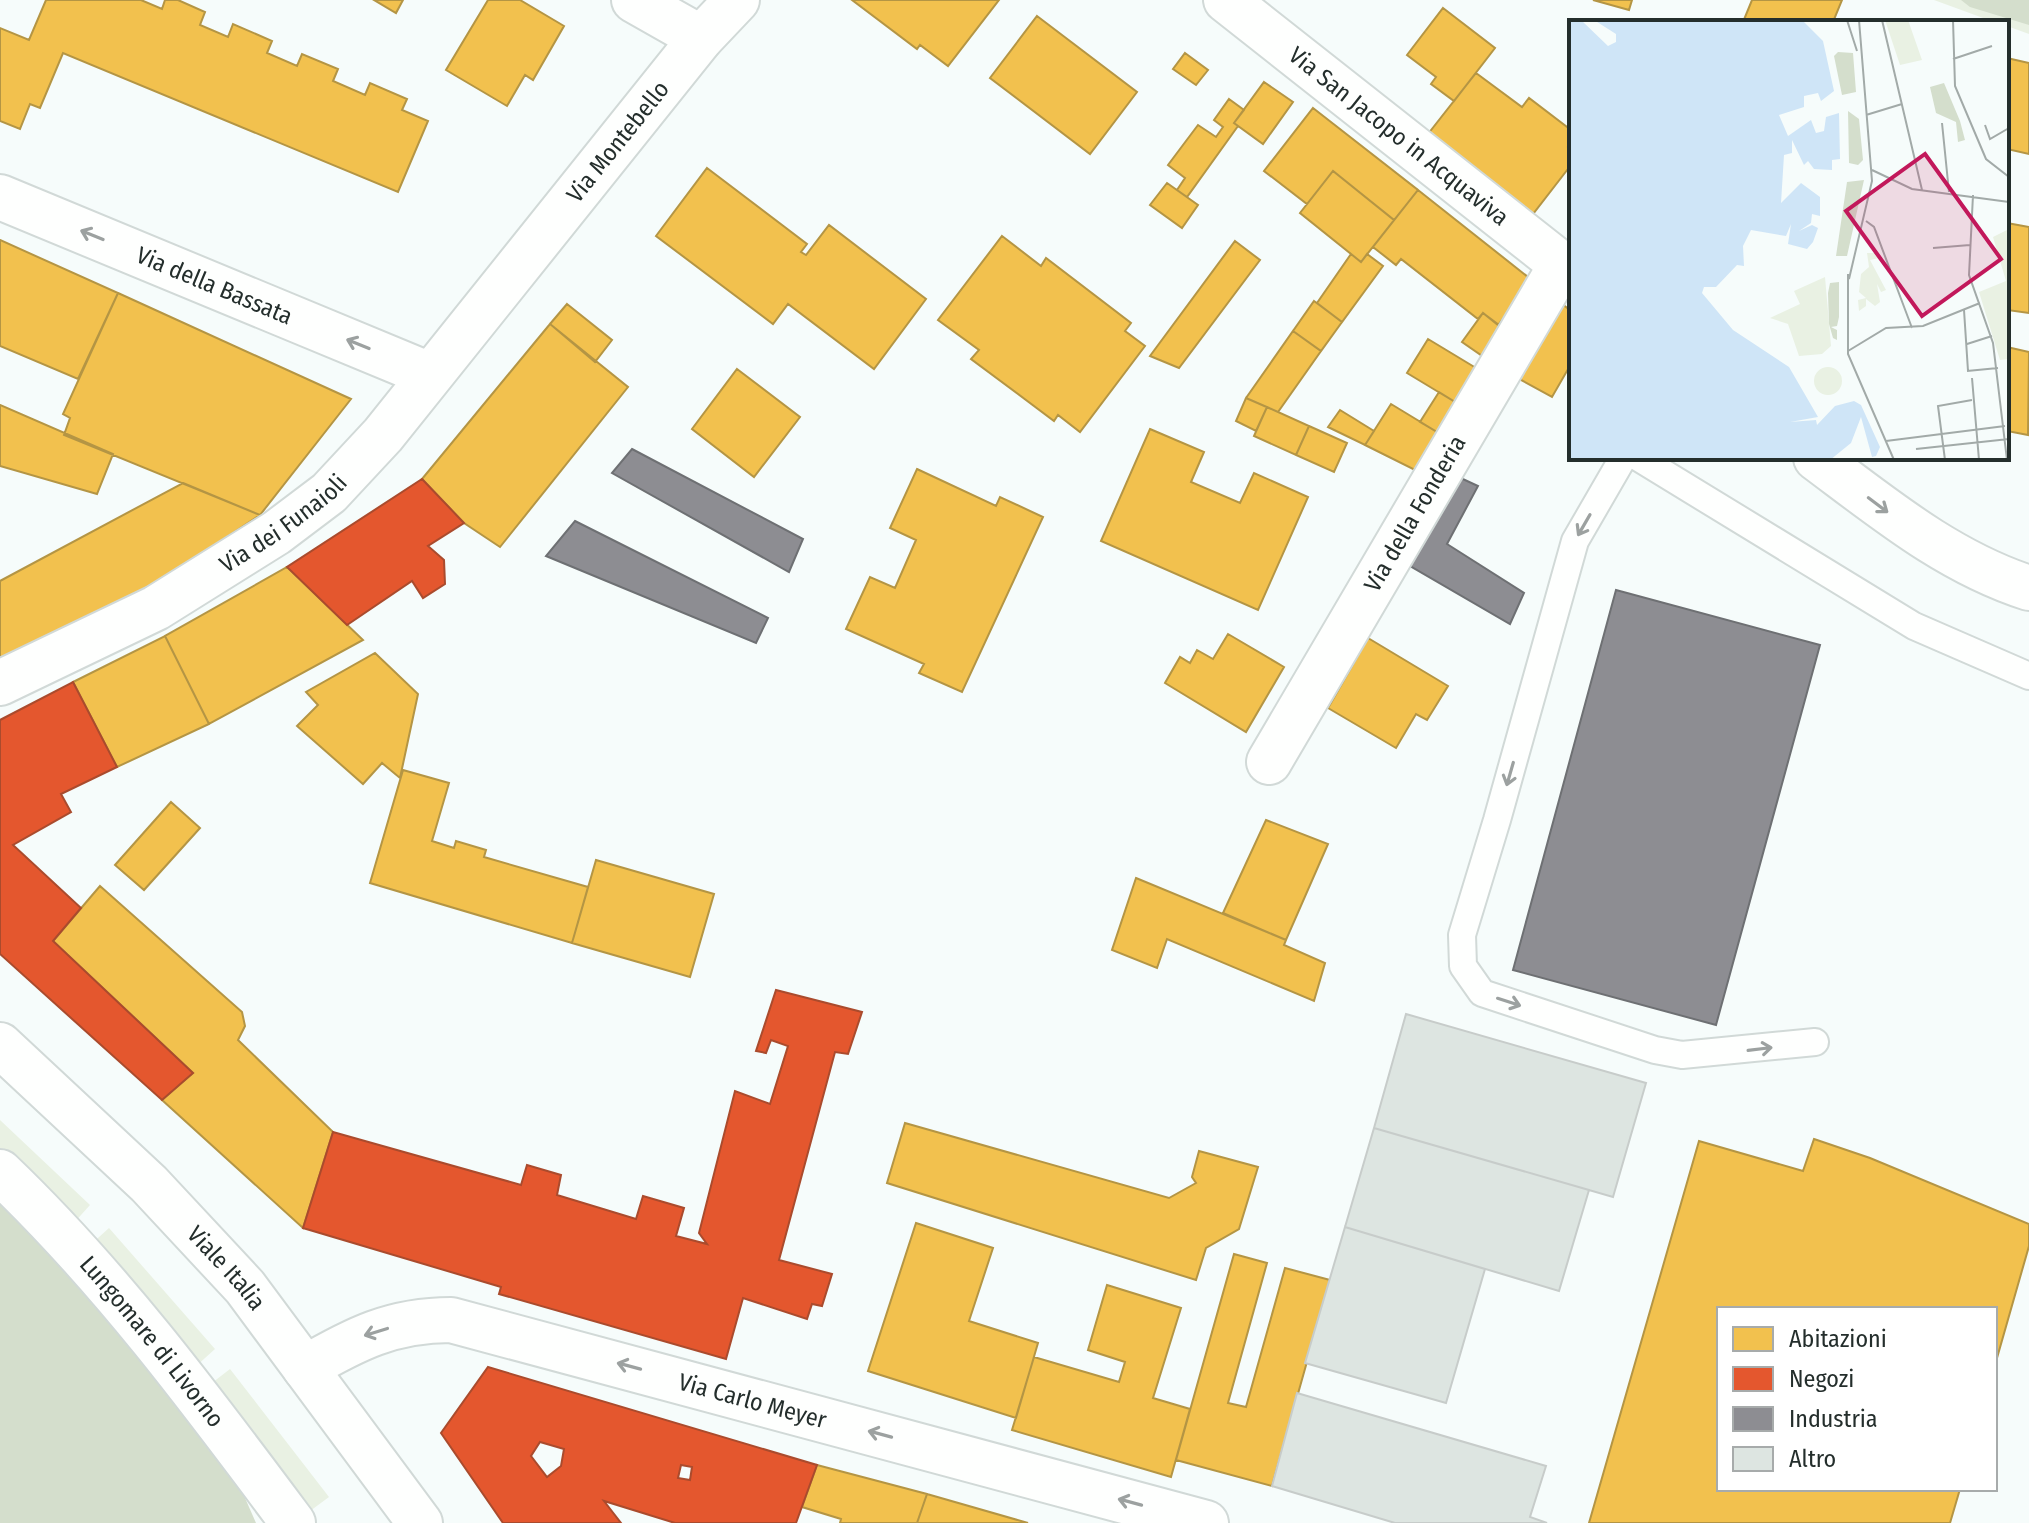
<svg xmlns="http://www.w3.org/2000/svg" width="2029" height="1523" font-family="'Fira Sans Condensed',sans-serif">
  <rect width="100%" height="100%" fill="#f6fcfb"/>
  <path fill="#e9f1e3" d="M1934 0H2029V34L2007 26V22H1994Z
    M0 1120 90 1205 72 1225 0 1157Z
    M109 1228 215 1349 194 1368 88 1247Z
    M230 1369 329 1497 306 1514 208 1386Z"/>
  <path fill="#d4decc" d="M1961 0H2029V25L1970 7Z
    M0 1198 14 1208 231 1466 256 1523H0Z"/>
  <path fill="#f2c14e" stroke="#b49544" stroke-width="2" d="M46 0H141L162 9 165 0H178L205 12 200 25 228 37 233 24 272 41 267 53 297 66 302 54 338 69 333 81 365 95 370 83 407 99 402 110 428 121 398 192 63 53 40 108 30 104 20 129 0 121V28L29 40Z
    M374 0H403L396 13Z
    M488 0H520L564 26 533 80 525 75 507 106 446 70Z
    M852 0H999L948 66 920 45 917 49Z
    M1593 0H1632L1629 10Z
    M1752 0H1842L1833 22H1743Z
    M1443 8 1495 48 1454 101 1431 84 1436 77 1407 55Z
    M1037 16 1137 92 1090 154 990 78Z
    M1185 53 1208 70 1196 85 1173 69Z
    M2007 58 2029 63V154L2007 149Z
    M1476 73 1522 107 1529 98 1571 130V143L1568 147 1571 150V165L1533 214 1428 134Z
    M1264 82 1293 102 1263 144 1234 123Z
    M1229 99 1244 110 1234 123 1238 126 1187 197 1177 190 1185 178 1168 165 1198 125 1216 137 1223 127 1214 120Z
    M1313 108 1418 190 1394 220 1333 171 1307 204 1264 171Z
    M707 168 807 244 801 252 806 255 829 225 926 299 874 369 788 304 773 324 656 236Z
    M1333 171 1394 220 1361 262 1300 213Z
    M1167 183 1198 205 1182 228 1150 205Z
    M1418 190 1533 281 1498 325 1483 313 1478 319 1401 259 1396 265 1373 247Z
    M2007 223 2029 227V313L2007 310Z
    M1002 236 1041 266 1046 258 1131 323 1125 331 1145 346 1080 432 1058 415 1054 421 971 359 979 350 938 320Z
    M0 240 118 293 78 379 0 346Z
    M1235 241 1260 260 1179 368 1150 356Z
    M1351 254 1361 262 1367 254 1383 266 1342 322 1317 303Z
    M118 293 351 399 260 515 64 435 70 418 63 414Z
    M1556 299 1571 311V364L1552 397 1512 375Z
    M1314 301 1342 322 1321 351 1293 331Z
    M567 304 612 340 595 362 550 324Z
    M1483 313 1511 334 1491 362 1462 342Z
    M550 324 628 387 500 547 464 523 422 479Z
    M1293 331 1321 351 1278 412 1246 398Z
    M1428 339 1476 368 1455 402 1407 373Z
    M2007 347 2029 352 2028 435 2007 431Z
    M737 369 800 417 754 477 692 429Z
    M1439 392 1460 405 1442 435 1420 422Z
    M1246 398 1267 407 1256 431 1236 421Z
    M1391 404 1442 435 1419 472 1365 445Z
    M0 405 113 454 97 494 0 466Z
    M1267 407 1309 426 1296 455 1254 436Z
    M1340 410 1374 431 1365 445 1328 427Z
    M1309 426 1347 443 1334 472 1296 455Z
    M1150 429 1204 452 1191 482 1240 503 1254 473 1308 497 1258 610 1101 541Z
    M917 469 996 506 1000 497 1043 517 962 692 919 673 924 664 846 629 870 577 895 588 916 540 890 528Z
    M183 483 260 515 144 592 0 663V581Z
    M287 567 363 640 209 724 165 636Z
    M1228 634 1284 667 1246 732 1165 683 1180 657 1190 663 1197 650 1213 659Z
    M165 636 209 724 117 767 73 682Z
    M1368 638 1448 686 1427 720 1416 714 1396 748 1328 708Z
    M375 653 418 694 400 778 382 763 363 784 297 726 318 705 306 692Z
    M403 770 449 783 432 841 454 848 456 841 486 850 484 857 588 887 572 943 370 883Z
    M171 802 200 828 144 890 115 865Z
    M1266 820 1328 844 1286 940 1223 913Z
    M596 860 714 894 690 977 572 943Z
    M1136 878 1286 940 1284 945 1325 963 1314 1001 1167 939 1157 968 1112 950Z
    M100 886 242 1012 245 1026 238 1040 333 1132 303 1228 162 1100 193 1073 53 941Z
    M905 1123 1169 1198 1196 1183 1192 1177 1199 1151 1258 1167 1239 1229 1206 1248 1196 1280 887 1183Z
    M1814 1139 1870 1158 2029 1224V1246L1995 1365V1309H1719V1489H1960L1950 1523H1589L1699 1141 1803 1171Z
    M916 1223 993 1248 969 1321 1038 1343 1016 1418 868 1371Z
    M1234 1254 1267 1263 1228 1403 1246 1407 1285 1268 1330 1280 1272 1486 1176 1460Z
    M1107 1285 1181 1308 1153 1398 1190 1409 1171 1477 1012 1430 1034 1357 1119 1382 1125 1362 1088 1350Z
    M817 1465 927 1494 917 1523H840L841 1519 802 1507Z
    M927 1494 1028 1523H917Z"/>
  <path fill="#e4572e" stroke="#aa4b2d" stroke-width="2" fill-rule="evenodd" d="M422 479 464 523 428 546 444 560 445 584 423 598 412 581 347 625 287 567Z
    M73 682 117 767 61 794 71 812 13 845 81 908 53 941 193 1073 162 1100 0 954V720Z
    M776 990 862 1012 848 1054 835 1052 779 1260 832 1274 822 1306 812 1304 807 1319 743 1298 726 1359 499 1294 501 1287 303 1228 333 1132 521 1185 527 1165 561 1175 557 1195 636 1219 643 1196 684 1208 676 1236 707 1244 699 1233 735 1091 770 1104 788 1046 771 1040 766 1053 756 1051Z
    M488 1367 817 1465 796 1523H675L604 1501 621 1523H503L441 1433ZM540 1442 564 1449 561 1466 547 1477 531 1456ZM681 1465 692 1467 690 1480 678 1478Z"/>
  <path fill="#8d8d92" stroke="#6e7073" stroke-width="2" d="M632 449 803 539 789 572 612 473Z
    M1452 474 1478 486 1447 544 1524 593 1510 624 1405 563Z
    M575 521 768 618 756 643 546 556Z
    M1616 590 1820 645 1716 1025 1513 970Z"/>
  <path fill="#dde5e1" stroke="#c7ccca" stroke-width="2" d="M1406 1014 1646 1083 1613 1197 1374 1128Z
    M1374 1128 1589 1190 1559 1291 1345 1227Z
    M1345 1227 1485 1269 1446 1403 1305 1363Z
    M1297 1393 1546 1466 1530 1517 1547 1523H1395L1272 1486Z"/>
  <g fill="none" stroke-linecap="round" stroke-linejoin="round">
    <defs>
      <path id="lane" d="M1623 458 1575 541 1497 820 1462 935 1463 966 1482 993 1655 1050 1682 1055 1815 1042
        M1639 458 1914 626 2029 676"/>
      <g id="street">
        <path d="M634 0 701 38"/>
        <path id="s1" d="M1226 0 1571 272"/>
        <path id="s2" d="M0 197 430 375"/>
        <path d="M1816 458C1883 508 1948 562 2029 588"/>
        <path id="s3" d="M1269 762 1561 265"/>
        <path id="s4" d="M0 1172C110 1277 202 1401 293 1523"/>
        <path id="s5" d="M305 1368C355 1339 392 1320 451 1320L1206 1523"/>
      </g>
      <g id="secondary">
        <path id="s6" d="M0 683 156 608 276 533 329 493 383 435 701 38 737 0"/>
        <path id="s7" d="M0 1045 149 1184 245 1287 420 1523"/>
      </g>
    </defs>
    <use href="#lane" stroke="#d1d9d7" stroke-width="30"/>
    <use href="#street" stroke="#d1d9d7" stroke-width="48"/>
    <use href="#secondary" stroke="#d1d9d7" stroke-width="48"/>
    <use href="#lane" stroke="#fefffe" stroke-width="26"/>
    <use href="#street" stroke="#fefffe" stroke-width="44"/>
    <use href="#secondary" stroke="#fefffe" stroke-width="44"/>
  </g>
  <defs><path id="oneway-shaft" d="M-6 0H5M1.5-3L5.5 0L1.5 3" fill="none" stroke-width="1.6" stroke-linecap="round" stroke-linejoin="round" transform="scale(2)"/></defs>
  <g stroke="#9ca1a0">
    <use href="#oneway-shaft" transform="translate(92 235) rotate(-158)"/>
    <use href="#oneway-shaft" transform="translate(358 344) rotate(-158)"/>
    <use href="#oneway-shaft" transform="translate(1878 505) rotate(37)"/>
    <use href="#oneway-shaft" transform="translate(1584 525) rotate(120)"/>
    <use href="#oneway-shaft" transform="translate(1510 774) rotate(106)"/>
    <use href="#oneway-shaft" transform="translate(1509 1002) rotate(18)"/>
    <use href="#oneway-shaft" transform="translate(1760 1049) rotate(-7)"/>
    <use href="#oneway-shaft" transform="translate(376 1332) rotate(163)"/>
    <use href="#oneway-shaft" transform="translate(629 1366) rotate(-165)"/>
    <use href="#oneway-shaft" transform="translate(880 1434) rotate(-165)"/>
    <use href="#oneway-shaft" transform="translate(1130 1502) rotate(-165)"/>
  </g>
  <g text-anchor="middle" stroke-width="8" stroke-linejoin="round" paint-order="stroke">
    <g font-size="24" fill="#242e2c" stroke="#fff">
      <text dy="8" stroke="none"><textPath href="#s1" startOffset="220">Via San Jacopo in Acquaviva</textPath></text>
      <text dy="8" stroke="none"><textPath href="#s6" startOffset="836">Via Montebello</textPath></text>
      <text dy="8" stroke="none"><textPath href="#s2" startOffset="232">Via della Bassata</textPath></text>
      <text dy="8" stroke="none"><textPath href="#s3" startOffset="288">Via della Fonderia</textPath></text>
      <text dy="8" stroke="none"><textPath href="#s6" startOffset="326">Via dei Funaioli</textPath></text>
      <text dy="8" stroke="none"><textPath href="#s7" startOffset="318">Viale Italia</textPath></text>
      <text dy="8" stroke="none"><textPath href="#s4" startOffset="228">Lungomare di Livorno</textPath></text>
      <text dy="8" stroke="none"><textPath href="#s5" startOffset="468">Via Carlo Meyer</textPath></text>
    </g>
  </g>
  <g transform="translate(1569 20)">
    <rect width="440" height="440" fill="#f6fcfb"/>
    <path d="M316 0H339L353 40 331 45ZM440 209V339L431 340 410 272 437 261 424 217ZM298 233H308L310 238 301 240 317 270 312 272 308 264 311 282 306 286 297 279V286L290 291 289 280 297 278 290 272 292 254 300 247ZM256 257 262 326 253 334 230 336 219 304 201 298 231 284 225 271ZM245 361a14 14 0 1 1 28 0a14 14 0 1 1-28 0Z" fill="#e9f1e3"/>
    <path d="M269 32 284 33 287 72 273 75 265 36ZM375 63 391 101 396 120 389 122 387 102 367 93 361 67ZM279 91 290 99 294 140 289 145 280 143ZM295 160 278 236H267L278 162ZM270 262V297L268 306 262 307 268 310V320L264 318 260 304 259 273 261 263Z" fill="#d4decc"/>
    <path d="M0 0H12L39 26 47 22V14L25 0H233L254 21 265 71 252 81 249 73 235 76V87L210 95 219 116 242 100 247 113 255 111 257 97 270 93 271 139 263 140V150L245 149 239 141 235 145 223 120V133L215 135 212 183 232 163 251 177V196L243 194 242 203 230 211 243 205 249 208 244 222 238 229 219 224 222 204 217 216 182 210 174 226 175 246 168 245 147 267H135L133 273 164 310 220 347 249 397 221 402 247 400 248 405 266 386 285 381 292 385 311 427 307 436 303 437 292 397 282 423 261 440H0Z" fill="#cfe5f7"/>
    <path fill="none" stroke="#a2aaa8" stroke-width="2" d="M288 0H278L288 31M313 0 353 170M384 0 386 66 417 139 440 157M384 39 423 26M297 95 333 84M373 103 380 172M416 105 421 119 440 108M303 150 343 169 440 182M404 175 400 255 424 323 438 440M297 201 305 207 343 308M364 228 401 225M279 254V334L325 440M280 259 303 161 290 0M395 290 399 351M398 324 423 316M279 331 317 308 354 306 411 283M398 351 429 348M403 358 410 440M317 421 436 406M347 429 440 419M376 440 369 386 403 380"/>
    <path fill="#c2185b" fill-opacity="0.15" stroke="#c2185b" stroke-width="4" d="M356 134 432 239 353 296 277 191Z"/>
    <rect width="440" height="440" fill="none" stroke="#242e2c" stroke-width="4"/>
  </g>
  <rect x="1717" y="1307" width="280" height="184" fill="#ffffff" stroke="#a7abab" stroke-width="2"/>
  <rect x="1733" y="1327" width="40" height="24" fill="#f2c14e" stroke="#a7abab" stroke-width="2"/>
  <text x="1789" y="1347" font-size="24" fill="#242e2c">Abitazioni</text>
  <rect x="1733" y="1367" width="40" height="24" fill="#e4572e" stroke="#a7abab" stroke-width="2"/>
  <text x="1789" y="1387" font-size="24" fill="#242e2c">Negozi</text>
  <rect x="1733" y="1407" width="40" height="24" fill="#8d8d92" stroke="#a7abab" stroke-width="2"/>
  <text x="1789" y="1427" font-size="24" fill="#242e2c">Industria</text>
  <rect x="1733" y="1447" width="40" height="24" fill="#dde5e1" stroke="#a7abab" stroke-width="2"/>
  <text x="1789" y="1467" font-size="24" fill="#242e2c">Altro</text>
</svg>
